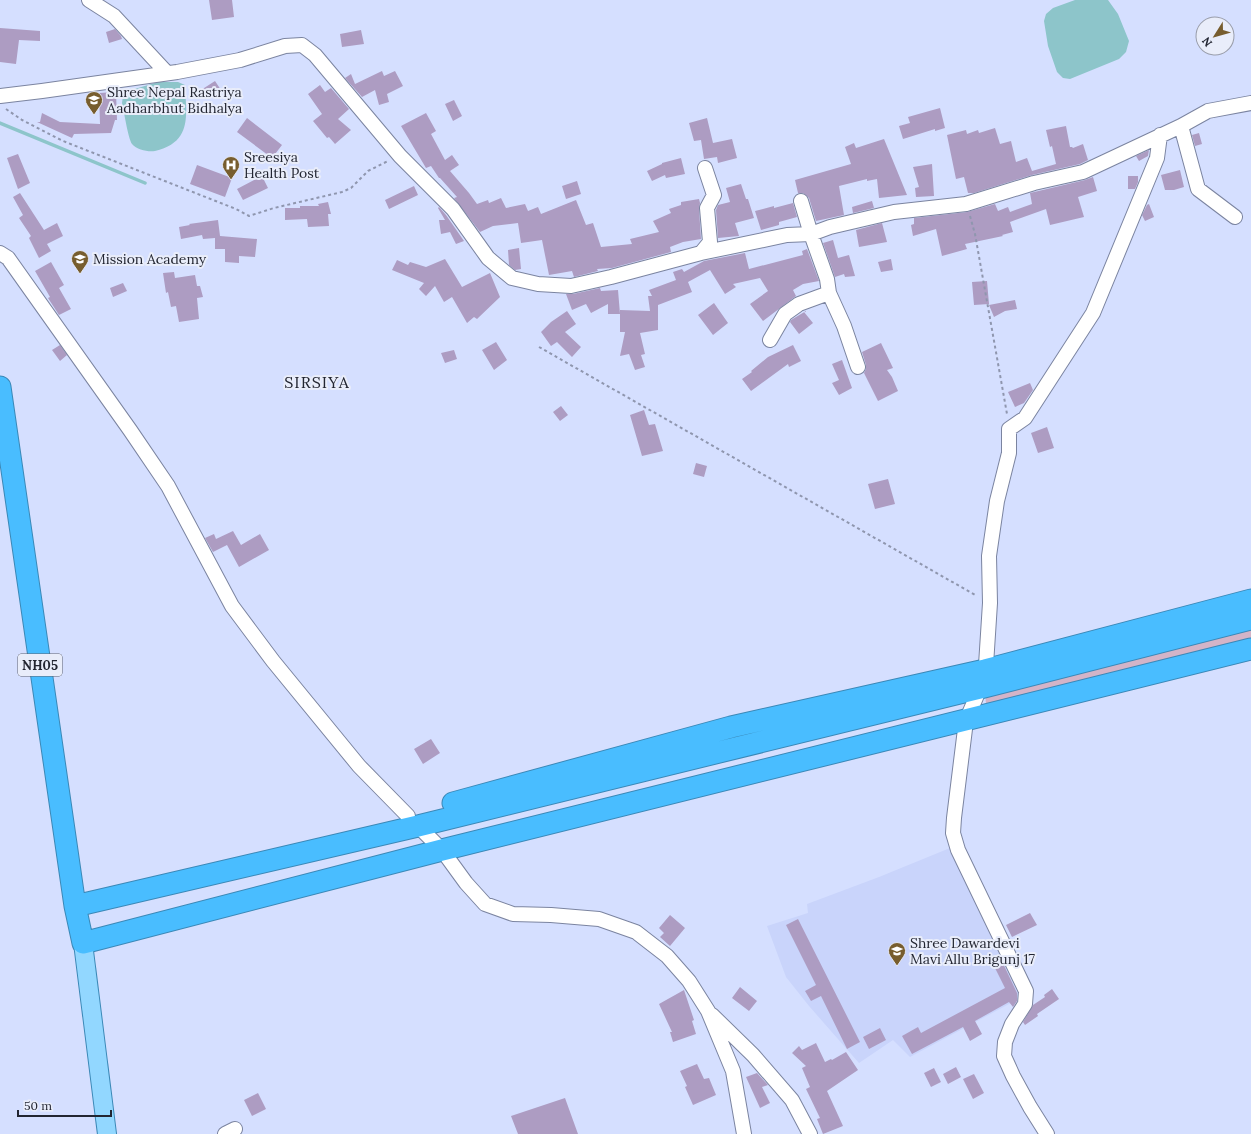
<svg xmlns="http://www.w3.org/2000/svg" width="1251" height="1134" font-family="Lora,serif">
  <rect width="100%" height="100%" fill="#d5dfff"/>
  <path fill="#c9d4fb" d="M950 848 1022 997 910 1057 893 1040 859 1063 809 1006 786 977 767 926 808 913 807 904 879 877Z"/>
  <path fill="#d3b4c8" d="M1251 627V640L988 707C985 702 985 699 987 694Z"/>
  <path fill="#8dc5ca" d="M1075 0H1108L1118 14 1129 41 1126 52 1119 59 1070 79 1063 78 1057 72 1048 46 1044 21 1046 14 1053 8Z
    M158 82H178L185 85C186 115 193 142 155 151 148 152 137 150 132 144 128 138 124 111 122 103L123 96 128 91Z"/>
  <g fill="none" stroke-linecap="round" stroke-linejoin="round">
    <path stroke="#8dc5ca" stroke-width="3.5" d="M0 123 145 183"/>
  </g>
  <path fill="#ad9cc2" d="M209 0H232L234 17 212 20Z
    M0 28 40 31V41L19 40 16 64 0 62Z
    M115 29 121 36 122 39 109 43 106 32Z
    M361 30 364 44 342 47 340 34Z
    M382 71 384 76 395 71 403 86 387 94 389 102 379 105 375 90 362 97 345 78 351 74 355 84Z
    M215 81 221 90 206 98 201 90Z
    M320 85 325 92 331 88 349 109 338 119 351 130 335 144 329 137 327 138 313 121 322 114 308 94Z
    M116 92 117 120H115L111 133 74 134 72 138 37 122H40L42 113 60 122 100 124 99 93Z
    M454 100 462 116 453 121 445 104Z
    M940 108 945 128 935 131V129L903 139 899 126 910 123 908 117Z
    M426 113 436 131 431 134 445 160 452 155 459 165 450 171 469 193 477 204 488 200 489 203 501 198 506 208 525 204 528 211 538 207 541 214 576 200 586 225 593 223 601 247 632 244 630 239 659 232 653 221 671 213 669 209 681 205V202L699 199 700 203 699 209 701 239 683 242 670 247 671 252 612 268 597 269 598 271 574 277 572 271 549 275 542 240 521 243 518 223 493 226 480 232 454 198 457 197 440 178H439L431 166 426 168 401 126Z
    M247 118 282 145 272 158 237 132Z
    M707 118 713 143 732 139 737 158 718 163 717 157 704 159 701 140 694 141 689 123Z
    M1066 126 1070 147H1072L1073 148 1083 144 1088 160 1080 164 1032 175 974 193H968L964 177 956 179 947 135 966 130 967 134 978 130 979 133 995 128 1000 144 1011 141 1016 162 1027 158 1032 171 1056 164 1052 146 1050 147 1046 130Z
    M1199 133 1202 144 1195 146 1192 135Z
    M884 139 907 195 879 198 877 179 867 181V179L839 186 844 215 816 221 809 198 803 193H798L795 180 851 164 845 147 854 143 856 148Z
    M1149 150 1148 156 1139 161 1136 156Z
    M18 154 30 183 18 189 7 158Z
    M681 158 685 174 666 178 665 175 652 181 647 171 662 164V163Z
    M932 164 934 196 916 197 915 188 919 187 913 167Z
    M197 165 232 178 225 197 190 184Z
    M1180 170 1184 187 1174 190H1165L1161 175Z
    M262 176 268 188 243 200 237 189Z
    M1128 176H1138V182L1135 189H1128Z
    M1093 177 1097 191 1078 197 1084 217 1050 225 1046 209 1010 222 1013 232 1002 235 1003 236 965 244 967 249 942 256 936 229 913 236 911 225 914 224V218L967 212 995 204 998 211 1008 207 1010 212 1032 204 1030 193 1085 180Z
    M577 181 581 194 566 199 562 186Z
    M741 184 746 199H748L754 218 735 223 739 236 718 238 716 210 718 205 730 202 726 188Z
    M414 186 418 195 389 209 385 200Z
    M20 193 44 230 57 223 63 236 47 244 51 251 39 258 29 238 31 236 19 218 23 215 13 197Z
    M872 201 874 208 853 213 852 207Z
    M328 202 331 214H328L329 226 308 227 307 219 285 220V208H300V206H319L318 204Z
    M793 203 797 217 779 222V225L761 230 755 211 774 206V208Z
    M1149 204 1154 217 1145 221 1142 215 1147 205Z
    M439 207 446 215 464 241 456 244 450 232 441 234 439 220H445L438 208Z
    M218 220 220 236 257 239 255 257 239 256V263L225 262V249H215V238L203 239 202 235 181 239 179 227 190 225 189 224Z
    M882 223 887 242 859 247 856 230Z
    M833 240 838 258 849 255 855 276 845 277 844 274 835 277 823 243Z
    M519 248 521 269 515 270 509 265 508 250Z
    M807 249 819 281 803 284 793 290 796 296 763 321 750 304 768 291 760 278 733 284 736 287 725 294 710 270 688 282 692 292 658 305V330L640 333 645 354 641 355 645 367 635 370 629 354 620 356 625 332H620V310L650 311 648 296H652L649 290 676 280 673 272 682 269 684 272 704 261 745 253 749 269 803 255 802 251Z
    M445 259 462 287 490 273 500 297 477 319 474 317 467 323 452 297 444 302 435 286 426 296 419 289 424 283 392 270 397 260 408 265 410 262 426 267Z
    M891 259 893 270 881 272 878 262Z
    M51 262 64 285 59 288 71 309 59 315 48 298 50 297 35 271Z
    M174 272 175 278 195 275 197 286H200L203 297 197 298 199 319 179 322 176 306 171 307 168 292 166 293 163 273Z
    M987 281 989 304 974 305 972 282Z
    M123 283 127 291 113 297 110 288Z
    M600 288 601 291 618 290 620 314H608V304L591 313 586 304 572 310 566 294H573Z
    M1015 300 1017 309 1005 311 994 317 989 305Z
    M714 303 728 323 713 335 698 315Z
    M567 311 576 324 565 332 581 347 572 357 557 342 551 346 541 332 551 322Z
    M806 311V312H804L813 323 799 334 790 322 791 320Z
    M496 342 507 360 494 370 482 350Z
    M881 343 893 368 887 370 892 377 898 391 878 401 864 373 866 369V365L862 352Z
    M60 345 67 355 60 361 52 350Z
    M793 345 801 361 789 367 788 364 751 391 742 379 752 372 751 371 768 357Z
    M454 350 457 359 445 363 441 353Z
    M842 360 852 388 839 395 832 383 839 380 832 364Z
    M1030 383 1033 390 1024 403 1015 407 1008 392Z
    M561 406 568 415 560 421 553 412Z
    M644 410 649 425 655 424 663 451 642 456 630 415Z
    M1047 427 1054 448 1038 453 1031 433Z
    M696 463 707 466 704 477 693 474Z
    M888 479 895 504 875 509 868 484Z
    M233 531 241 545 260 534 269 550 239 567 227 545 213 552 205 538 214 534 216 539Z
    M431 739 440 753 423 764 414 749Z
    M1030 913 1037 925 1012 937 1006 925Z
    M670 915 685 928 670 946 660 937 664 933 659 928Z
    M798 919 860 1042 847 1049 821 996 811 1001 805 991 816 985 786 925Z
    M1000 957 1017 993V1001L1013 1007 1009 1002 975 1021 982 1034 970 1041 963 1027 912 1054 902 1036 918 1027 921 1033 1005 988 992 962Z
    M740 987 757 1001 749 1011 732 998Z
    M1052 989 1059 999 1037 1014 1038 1016 1025 1025 1023 1022 1033 1005 1045 997 1044 995Z
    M684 990 694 1020 692 1021 696 1034 673 1042 670 1032H672L659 1004Z
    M880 1028 886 1040 869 1049 863 1037Z
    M816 1043 825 1062 831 1059 832 1060 846 1052 858 1070 827 1091 843 1126 823 1134 817 1119 820 1118 806 1089 810 1087 802 1068 806 1066 792 1053 799 1046 802 1050Z
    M697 1064 704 1079 709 1078 716 1095 693 1105 685 1087 687 1086 680 1071Z
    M956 1067 961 1077 948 1084 943 1074Z
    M934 1068 941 1082 931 1087 924 1073Z
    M757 1073 768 1085 762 1087 770 1103 760 1108 746 1077Z
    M974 1074 984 1093 973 1099 963 1079Z
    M258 1093 266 1109 252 1116 244 1100Z
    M565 1098 578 1134H518L511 1116Z"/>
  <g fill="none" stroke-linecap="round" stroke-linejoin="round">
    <defs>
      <path id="minor" d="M89 0 114 16 167 73
        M0 96 42 91 177 72 240 60 285 46 302 45 315 55 400 156 453 209 488 258 512 278 538 284 571 286 611 277 701 253 787 235 811 234 830 227 894 212 966 204 1034 183 1083 172 1181 126 1208 111 1251 103
        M1181 126 1198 189 1235 217
        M801 201 811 234 827 279 829 293 844 326 858 367
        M0 253 8 258 130 430 168 486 232 606 273 661 359 766 408 816
        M701 253 710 242 707 208 714 195 705 168
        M770 340 785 314 799 304 829 293
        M418 826 442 850 466 883 485 904 513 914 551 915 599 919 636 932 667 956 689 981 708 1011 733 1071 744 1134
        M712 1015 753 1055 792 1100 810 1134
        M225 1134 235 1129
        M1047 1134 1030 1107 1013 1076 1004 1056 1005 1042 1012 1024 1025 1004 1026 991 958 850 953 833 954 818 966 721 980 688 986 665 990 603 989 556 997 501 1009 453V429L1025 418 1093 313 1157 158 1160 135"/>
      <path id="major" d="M83 943 107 1134"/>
      <path id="highway" d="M0 387 75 906 83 943 442 850 1251 649
        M453 803 731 727 985 670 1251 600
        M75 906 418 826 980 688 1251 619"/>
    </defs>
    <use href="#minor" stroke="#7b84a0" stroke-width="16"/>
    <use href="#major" stroke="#3b88b7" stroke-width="20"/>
    <use href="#highway" stroke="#3b88b7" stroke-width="23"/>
    <path stroke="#8f96ae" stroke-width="2" stroke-dasharray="3 3" stroke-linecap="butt" d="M6 109 22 120 63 141 236 209 249 216 274 208 342 192 351 188 368 171 388 161
      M970 216 975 234 1007 414
      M539 347 977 596"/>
    <use href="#minor" stroke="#fff" stroke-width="14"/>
    <use href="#major" stroke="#92d7ff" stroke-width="18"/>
    <use href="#highway" stroke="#49bdff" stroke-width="21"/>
  </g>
  <defs>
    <symbol id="school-pin" viewBox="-11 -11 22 30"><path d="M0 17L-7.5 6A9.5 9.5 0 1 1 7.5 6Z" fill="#775d2e" stroke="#e9edfa"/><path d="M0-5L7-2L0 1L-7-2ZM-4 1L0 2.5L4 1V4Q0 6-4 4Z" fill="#fff"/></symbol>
    <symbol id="hospital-pin" viewBox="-11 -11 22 30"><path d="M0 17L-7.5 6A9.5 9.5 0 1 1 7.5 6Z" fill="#775d2e" stroke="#e9edfa"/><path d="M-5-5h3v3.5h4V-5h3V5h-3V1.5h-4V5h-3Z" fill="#fff"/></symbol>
  </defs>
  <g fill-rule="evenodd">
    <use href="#school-pin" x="84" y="90" width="20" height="27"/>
    <use href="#hospital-pin" x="221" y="155" width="20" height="27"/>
    <use href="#school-pin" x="70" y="249" width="20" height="27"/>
    <use href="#school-pin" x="887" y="941" width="20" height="27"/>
  </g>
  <g text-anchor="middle" stroke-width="4" stroke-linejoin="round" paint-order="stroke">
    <rect fill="#e9edfa" stroke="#5e616d" stroke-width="1" x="18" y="654" width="44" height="22" rx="3"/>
    <g font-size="13" font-weight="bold" fill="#222531">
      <text x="40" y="670">NH05</text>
    </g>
    <g font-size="14" fill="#222531" stroke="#e9edfa" text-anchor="start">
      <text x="107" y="97">Shree Nepal Rastriya<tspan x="107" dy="16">Aadharbhut Bidhalya</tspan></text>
      <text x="244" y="162">Sreesiya<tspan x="244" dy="16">Health Post</tspan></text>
      <text x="93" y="264">Mission Academy</text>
      <text x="910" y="948">Shree Dawardevi<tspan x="910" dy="16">Mavi Allu Brigunj 17</tspan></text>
    </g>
    <g font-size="16" letter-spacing="1" fill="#222531" stroke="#e9edfa">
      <text x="317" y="388">SIRSIYA</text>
    </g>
  </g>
  <g transform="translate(1215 36) rotate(233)"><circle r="19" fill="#e9edfa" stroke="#999daa"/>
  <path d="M0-3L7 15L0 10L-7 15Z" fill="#775d2e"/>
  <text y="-6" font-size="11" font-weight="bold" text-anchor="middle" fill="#222531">N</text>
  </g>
  <path d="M18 1110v6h93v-6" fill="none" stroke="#222531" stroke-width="2"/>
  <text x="24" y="1110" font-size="12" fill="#222531" stroke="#e9edfa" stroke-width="3" paint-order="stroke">50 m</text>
</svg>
